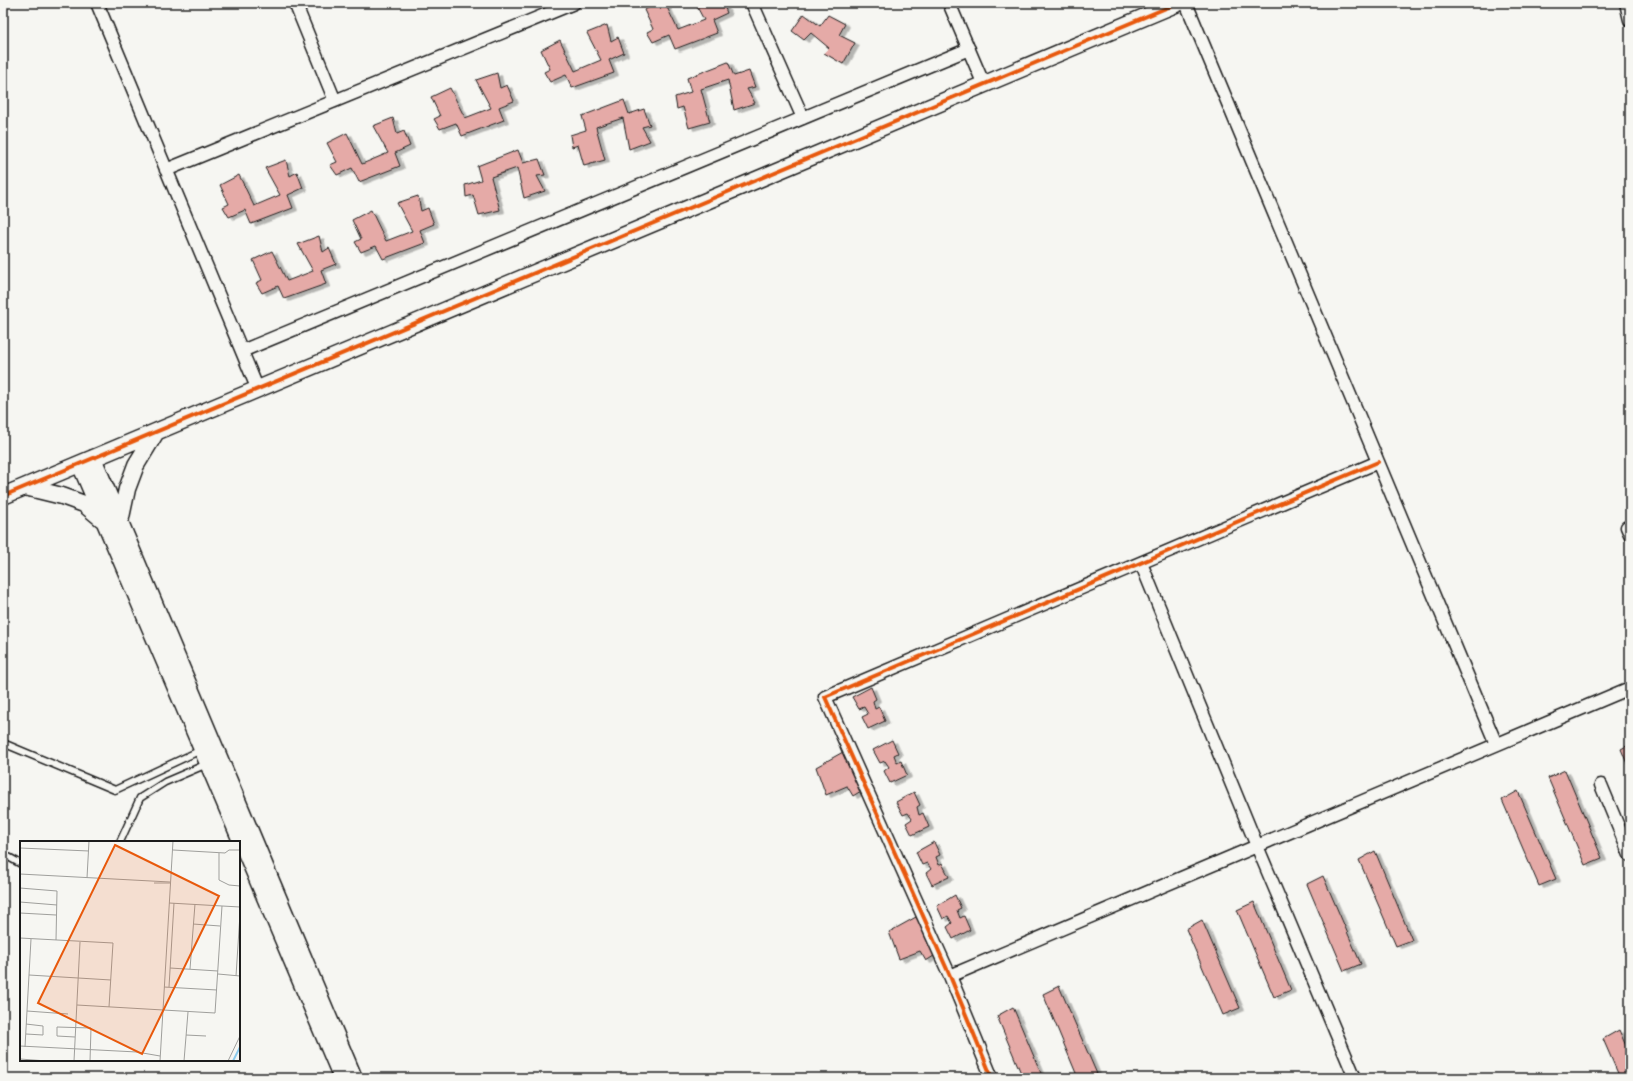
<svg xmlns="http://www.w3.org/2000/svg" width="1633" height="1081" font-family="'Architects Daughter',sans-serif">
  <defs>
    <filter id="shadow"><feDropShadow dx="4.5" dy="2.5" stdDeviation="0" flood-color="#0004"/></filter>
  </defs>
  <rect width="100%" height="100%" fill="#f6f6f2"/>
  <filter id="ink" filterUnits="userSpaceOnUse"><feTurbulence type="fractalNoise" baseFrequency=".025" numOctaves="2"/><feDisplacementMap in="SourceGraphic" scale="8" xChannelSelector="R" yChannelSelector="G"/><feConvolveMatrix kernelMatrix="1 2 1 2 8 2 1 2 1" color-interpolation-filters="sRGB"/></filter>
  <g filter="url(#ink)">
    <path fill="#e5aaa7" stroke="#1c1c1c" filter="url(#shadow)" d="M658 3H665L678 30 704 20 695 3H723L727 13 712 20 717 33 675 49 669 35 653 42 647 32 653 29 644 10Z
      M804 14 820 26 828 15 845 24 839 35 855 43 843 64 824 53 829 48 811 33 804 40 792 31Z
      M607 25 611 41 618 37 624 53 609 60 614 73 572 88 566 75 550 82 544 72 550 69 541 50 560 40 575 71 601 60 587 33Z
      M728 62 734 76 749 71 755 87 747 89 755 103 734 110 728 80 701 89 710 122 689 128 683 107 677 109 675 97 691 92 687 78Z
      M497 73 500 88 507 85 514 101 499 107 504 120 462 136 456 123 440 129 434 119 440 116 431 97 450 88 465 118 491 108 476 80Z
      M624 100 629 114 644 109 650 125 642 127 650 141 629 149 623 118 596 127 605 160 584 166 578 145 572 147 570 135 586 130 582 116Z
      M393 118 397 134 404 131 410 146 395 153 400 166 359 182 352 168 337 175 330 165 337 162 327 143 347 133 362 164 388 153 373 126Z
      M518 150 523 163 539 159 545 175 537 176 545 191 524 198 517 168 491 177 500 210 479 215 473 195 466 197 465 185 481 180 477 166Z
      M286 160 290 176 297 172 303 188 288 195 293 208 251 224 245 210 229 217 223 207 229 204 220 185 239 175 254 206 280 195 265 168Z
      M418 196 421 211 428 208 434 224 420 230 425 243 383 259 376 246 361 252 355 242 361 239 352 220 371 210 386 241 412 231 397 203Z
      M319 236 323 252 329 248 336 264 321 270 326 284 284 299 278 286 262 293 256 283 262 280 253 260 272 251 287 281 313 271 298 244Z
      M871 687 876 699 873 701 875 709 879 707 885 721 868 729 862 717 868 714 864 707 859 709 852 697Z
      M892 740 898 753 894 755 897 763 901 761 907 775 890 783 884 771 889 767 885 761 880 763 873 750Z
      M1630 744V771L1621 749Z
      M843 752 864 789 853 796 847 786 826 795 816 767Z
      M1565 770 1602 858 1585 865 1548 778Z
      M1518 791 1556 879 1539 886 1502 800Z
      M914 792 920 805 917 807 919 815 923 813 929 827 912 835 906 823 912 819 908 813 903 815 896 802Z
      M934 842 940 855 936 857 939 865 942 863 949 877 932 885 926 873 931 869 927 863 922 865 916 852Z
      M1375 851 1412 940 1396 946 1359 860Z
      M1323 876 1361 964 1344 971 1307 884Z
      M955 895 961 908 957 910 960 918 964 916 970 930 953 939 947 927 952 923 948 916 943 919 937 906Z
      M1254 902 1291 990 1274 997 1237 910Z
      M916 917 937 954 926 961 920 951 899 959 889 932Z
      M1202 920 1240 1008 1223 1015 1186 929Z
      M1059 986 1097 1074 1087 1078H1078L1043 994Z
      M1013 1007 1043 1078H1023L997 1016Z
      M1619 1030 1630 1055V1078H1620L1603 1039Z"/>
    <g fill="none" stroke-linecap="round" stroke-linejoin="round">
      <defs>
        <path id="service" d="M3 743 115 790 201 750
          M120 842 140 798 165 782 207 764
          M5 855 21 864"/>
        <path id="minor" d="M97 3 258 390
          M295 3 335 101
          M752 3 803 118
          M949 3 984 85
          M1186 3 1496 744
          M1626 3 1630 20
          M166 170 574 3
          M242 351 969 49
          M1630 526 1627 527 1630 534
          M1141 563 1257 846 1355 1078
          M1601 785 1630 855
          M950 976 1630 688
          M992 1078 950 976 825 697 1378 462"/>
        <path id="tertiary" d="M93 458 354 1078
          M80 464 173 681 342 1078
          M25 487 62 496 84 504 102 519
          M3 496 1178 3
          M120 522 127 489 136 465 156 432"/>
      </defs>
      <use href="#service" stroke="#1c1c1c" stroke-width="9"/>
      <use href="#minor" stroke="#1c1c1c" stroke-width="15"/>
      <use href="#tertiary" stroke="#1c1c1c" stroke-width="19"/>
      <use href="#service" stroke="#f6f6f2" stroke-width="6"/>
      <use href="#minor" stroke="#f6f6f2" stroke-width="12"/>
      <use href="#tertiary" stroke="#f6f6f2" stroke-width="16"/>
      <defs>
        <path id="cycleway" d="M3 496 1178 3
          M992 1078 950 976 825 697 1378 462"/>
      </defs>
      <use href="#cycleway" stroke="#f6f6f2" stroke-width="6"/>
      <use href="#cycleway" stroke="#e8590c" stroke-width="4"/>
    </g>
  </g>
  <g transform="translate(20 841)">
    <rect width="220" height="220" fill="#f6f6f2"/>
    <path fill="none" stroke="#8ccbec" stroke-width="2" d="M213 220 220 206"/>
    <path fill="none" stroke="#9f9f9c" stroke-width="1" d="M0 7 69 10M153 9 205 12 209 9H220M199 12V39L209 44 220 45M0 33 150 41M67 37 69 0M134 42H150M0 47 37 50 36 99M0 61 37 64M149 62 220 66M0 72 36 74M173 83 200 85M0 97 93 102 89 166M150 127 198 130M170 128 175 63M198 133 220 135M9 134 91 139M216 135 220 73M144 146 197 149M149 146 154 62M57 164 195 172 202 65M7 170 48 173M6 193 23 194V185L6 183M166 194 186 195M55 196 37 195V186L71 187 70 220M0 205 117 211 140 215M5 206 11 98M0 218 27 220M54 220 60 101M140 220 153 0M164 220 168 171M208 220 220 195"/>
    <path fill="#e8590c" fill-opacity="0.15" stroke="#e8590c" stroke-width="2" d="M95 4 199 55 122 213 18 162Z"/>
    <rect width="220" height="220" fill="none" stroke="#1c1c1c" stroke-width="2"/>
  </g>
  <rect width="1633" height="1081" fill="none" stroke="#f6f6f2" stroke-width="16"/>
  <rect x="8" y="8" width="1617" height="1065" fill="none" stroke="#1c1c1c" stroke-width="1.5" filter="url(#ink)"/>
</svg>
